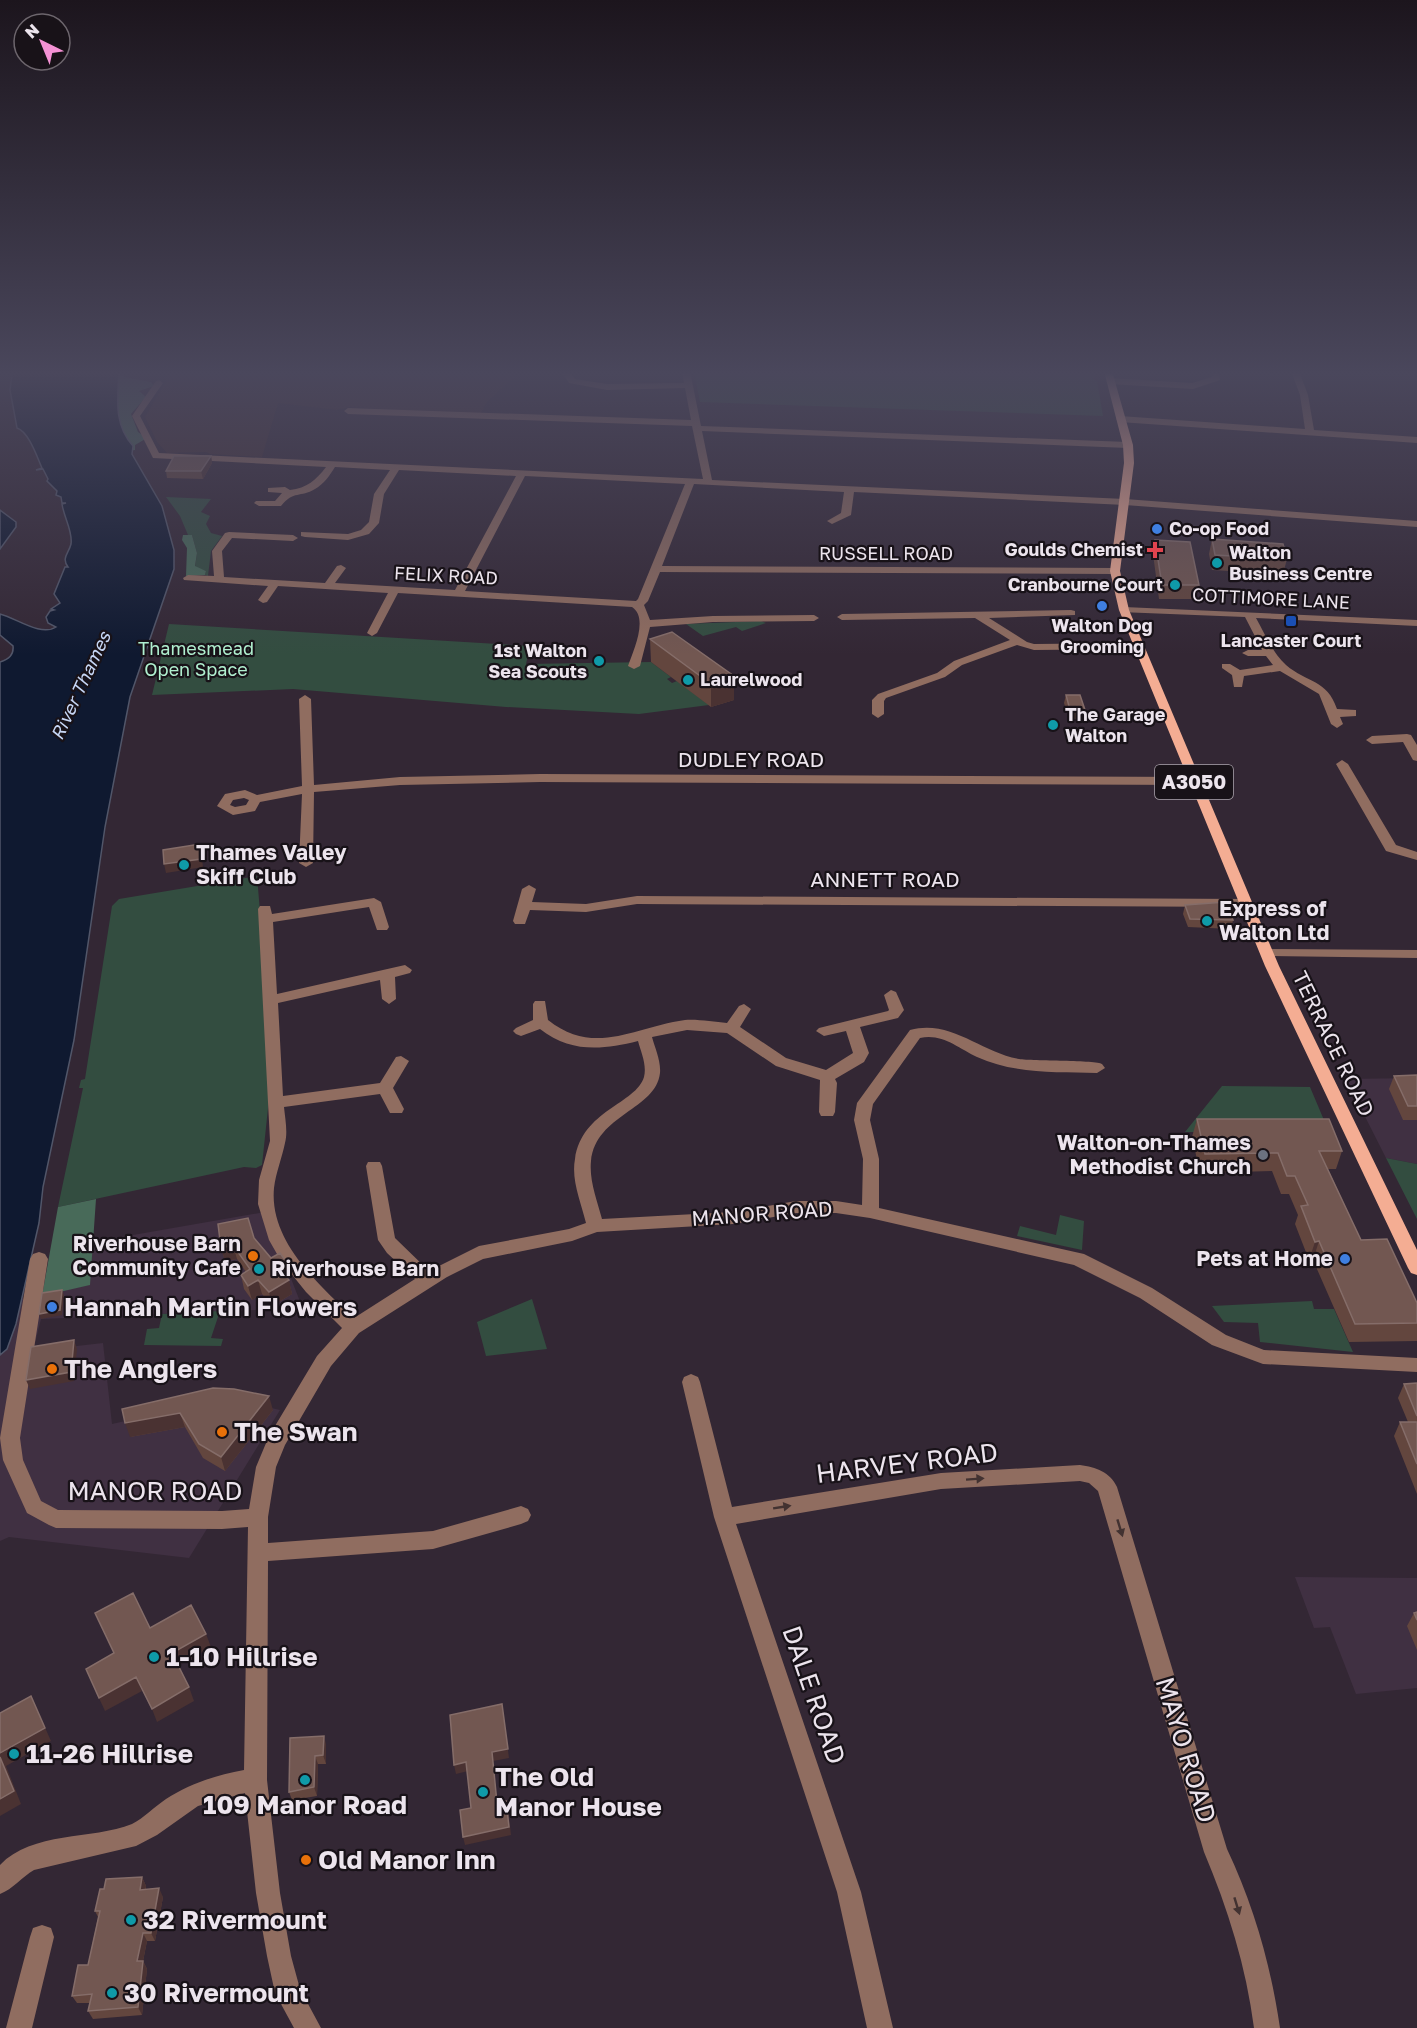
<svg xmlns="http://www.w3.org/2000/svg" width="1417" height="2028" font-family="'Golos Text',sans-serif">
  <rect width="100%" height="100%" fill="#332734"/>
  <path fill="#403042" d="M1417 1078V1164L1386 1158 1346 1079Z
    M265 1212 301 1304 279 1309 41 1319 33 1351 103 1343 112 1424 227 1398 280 1410 189 1558 9 1537 0 1541V1355L7 1349 22 1299 89 1285 93 1242Z
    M1295 1577 1417 1578V1688L1356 1694 1330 1627 1314 1628Z"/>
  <path fill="#412d32" d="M162 371H520V372L486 403 480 415 349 407 337 410 278 403 262 457 210 454 206 452 167 453 157 442 145 417 168 378Z"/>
  <path fill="#334d40" d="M694 371H1095L1096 377 1092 378 1097 381 1103 416 700 402Z
    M166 497 211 499 201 512 210 516 206 524 211 533 222 536 211 551 208 576 205 575 206 571 195 567 197 553 192 535H188L180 516Z
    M761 621 766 623 742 631 736 627 703 636 686 624Z
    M169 624 530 646 526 664 651 662 671 677 667 679 672 683 677 681 709 705 639 714 506 707 293 689 152 695Z
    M257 876 265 971 269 1099 262 1165 256 1168 244 1167 58 1207 83 1088H79L81 1080 85 1079 112 906 119 899Z
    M1222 1086 1310 1087 1329 1132H1185Z
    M1386 1158 1417 1164V1219Z
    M1060 1215 1084 1221 1082 1250 1017 1236 1020 1226 1056 1235Z
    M532 1299 547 1349 486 1356 477 1322Z
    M1312 1301 1314 1309H1334L1353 1352 1260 1342 1258 1323 1224 1322 1212 1306Z
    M220 1311 211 1338 223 1339 221 1346 144 1345 147 1329 159 1328 162 1314Z"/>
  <path fill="#486a59" d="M113 371H124V377L151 382 154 386 139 391 146 397 131 414 138 432 147 438 135 445V450L126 451 111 440Z
    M183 535H192L197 553 195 566 206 571 205 575 186 576 187 548 182 540Z
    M96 1199 90 1285 42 1296 58 1207Z"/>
  <path fill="#0f1930" stroke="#515669" stroke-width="1.5" d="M7 371H119C118 398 113 424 133 446L132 454 162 506 174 550V569L130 697 105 827 74 1040 43 1187 39 1223 16 1324 7 1349 0 1355V662C9 659 14 655 13 646L0 635V614C16 618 41 637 56 627L48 623 46 617 50 611 54 610 51 609 60 603 54 594 65 567H68C61 558 69 553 71 544 73 531 64 518 62 504L66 503H62L61 497 56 495 57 491 47 481 48 479 43 469 36 470 42 468C37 457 29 432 17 428L10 390 12 374Z
    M0 510 16 522V527L0 549Z"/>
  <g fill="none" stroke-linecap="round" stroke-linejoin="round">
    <path fill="#906d60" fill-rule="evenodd" d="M561 371H569L575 379 607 384 684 383 682 371H690L701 426 1128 442 1133 445 1128 448 702 431 712 480 1125 499 1417 521V527L1125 505 854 492 851 515 832 524 827 521 841 513 844 492 694 484 662 566 1115 568 1120 571 1115 574 660 572 648 601 644 605 650 620 713 616 814 615 819 618 814 621 713 622 650 627 640 666 634 669 628 666C633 651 649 618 632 607L398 593 377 633 372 636 367 633 388 593 278 586 267 602 263 603 258 600 268 586 184 580 183 578 188 575 214 576 212 551 225 533 229 532 293 535 298 538 293 541 232 538 222 551 224 577 325 583 337 566 341 565 346 568 335 583 455 590 516 476 399 470 384 494 379 523 369 534 348 540 305 537 301 536V532L348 534 361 530 369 522 374 494 390 470 335 467C330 475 324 484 315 489 300 498 294 490 281 506H259L254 503 256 501H275L282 493 268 492V488L285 487 290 490C307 488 316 480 326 467L153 458 132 416 156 381 159 380 163 383 140 416 159 453 703 479 692 426 348 414 344 411 348 408 691 420 685 388 607 390 569 383ZM525 476 685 484 638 599 636 601 465 591Z
      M1291 371H1299L1308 395 1314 430 1417 437V443L1120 422 1116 419 1120 416 1305 429 1300 395Z
      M1372 371H1416V372L1412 374 1376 373Z
      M1213 373H1219L1220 380 1193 389 1110 384 1106 381 1110 378 1192 383 1212 377Z
      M1124 607 1417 620V626L1256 618C1265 634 1272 652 1286 665 1307 683 1327 679 1337 709L1356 710V716L1340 717 1343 724 1337 728 1331 724 1319 694 1280 671 1244 676 1242 687H1234L1232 675 1222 668V664H1230L1240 670 1273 665 1266 656H1248L1242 653 1248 650H1262L1245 617 1120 612V608Z
      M1071 610 1075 611V615L989 618 1027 642 1034 644 1139 643 1145 646 1139 649 1034 650 1017 645 962 665 945 677 886 698 884 701V714L878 718 872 714V700L878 694 937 673 954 661 1010 640 975 618 842 620 837 617 842 614Z
      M305 695 311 699 314 785 400 777 540 774 1194 777 1200 781 1194 785 540 782 400 785 314 792 313 863 306 867 299 863 302 794 260 802 255 811 233 815 217 806 225 794 245 790 257 795 302 786 299 699ZM244 798 249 800 246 805 235 807 230 805 233 800Z
      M1407 734 1411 735 1417 745V761L1413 760 1403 742 1372 744 1366 740 1372 736Z
      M1342 760 1348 764 1396 845 1417 852V860L1386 851 1336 764Z
      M529 885 536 889 532 902 586 904 637 896 1246 899 1253 903 1246 907 637 904 586 912 530 910 525 924H515L513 921 522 889Z
      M374 898 381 902 389 927 387 930H377L369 907 273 922 277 994 405 965 412 970 410 973 395 977 396 999 389 1004 382 999 380 980 278 1003 283 1096 380 1083 396 1057 401 1056 409 1061 393 1088 404 1109 402 1113H390L380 1094 284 1107C285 1118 288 1132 285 1143 282 1158 276 1172 274 1188 269 1241 319 1285 354 1318L415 1279 387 1253 378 1240 366 1166 368 1162H380L382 1166 395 1238 429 1271 479 1246 569 1229 586 1223C581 1202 571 1180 575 1159 582 1110 636 1104 644 1077 647 1065 641 1052 638 1041 602 1050 571 1053 540 1029L521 1036 516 1034 513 1031 516 1028 533 1020V1004L535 1001H545L548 1020C595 1057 634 1027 685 1020 698 1019 714 1022 727 1023L739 1006 744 1004 751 1009 740 1027 786 1058 826 1070 853 1053 846 1031 824 1036 816 1031 819 1028 888 1011 889 1010 884 995 891 990 896 992 904 1010 898 1018 860 1027 869 1053 864 1062 835 1079 837 1083 835 1112 833 1116H821L819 1112 820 1080 776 1066 727 1033 687 1030 652 1037C655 1048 661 1061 660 1073 656 1110 596 1114 591 1161 589 1180 597 1200 602 1219L733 1212 796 1201H836L862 1205 863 1159 854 1120 857 1103 910 1030C951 1019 980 1052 1019 1059 1032 1061 1097 1060 1102 1064 1103 1065 1104 1067 1105 1068L1097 1073C1057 1072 1014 1074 977 1057 958 1048 942 1033 920 1038L873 1104 870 1120 879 1159V1208L1084 1254 1152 1288 1226 1335 1264 1350 1417 1358V1372L1263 1364 1212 1345 1140 1298 1074 1265 870 1218 836 1213H796L733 1224 597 1232 572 1241 483 1259 447 1277 359 1333 331 1366 285 1445 276 1467 268 1517V1543L433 1531 521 1506 528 1509 531 1515 528 1521 521 1524 433 1549 268 1561 267 1780 280 1893 291 1956 300 1989 321 2028H294L275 1993 267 1956 256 1893 245 1793 198 1806 157 1835 136 1846 34 1870C22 1877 13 1889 0 1894V1865C32 1831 92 1840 132 1824 144 1818 154 1807 166 1799 189 1784 216 1775 244 1770L248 1527 222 1529 56 1528 49 1525 27 1513 3 1460 0 1438 30 1259 33 1254 39 1252 45 1254 48 1259 20 1438 23 1460 41 1501 58 1510 222 1511 249 1509 256 1467 269 1436 317 1356 342 1328 306 1292 281 1261 269 1240 258 1204 259 1180 270 1141 258 909 260 906H270L272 914Z
      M1268 949 1417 950V958L1263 956 1261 953Z
      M691 1374 698 1377 700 1382 732 1507 941 1473 1080 1465C1096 1467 1110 1472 1117 1487L1227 1849C1254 1906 1271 1966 1280 2028H1254C1246 1966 1228 1909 1204 1852L1098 1491 1089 1483 1080 1481 941 1489 736 1524 861 1892 893 2028H867L837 1892 714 1517 682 1382 684 1377Z
      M42 1925 51 1928 54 1937 32 2028H6L30 1937 33 1928Z"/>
    <path fill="#f4ad93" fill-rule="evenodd" d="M1104 371H1112L1133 445 1134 463 1120 571 1129 610 1279 966 1417 1250V1275L1411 1273 1408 1268 1265 966 1119 610 1110 571 1124 463 1123 445Z"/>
  </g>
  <path fill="#63463e" d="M211 456 212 463 203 479 167 478 166 471Z
    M1212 539 1287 559 1283 574 1212 570 1209 554Z
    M1155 540 1199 585 1196 599H1159L1153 554Z
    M650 639 734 676V700L711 707 651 662Z
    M1066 695 1085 710 1083 719H1069L1064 703Z
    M1185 905 1233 920 1231 929 1188 927 1183 914Z
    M1417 1075V1120H1403L1389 1089 1394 1076Z
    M1197 1119 1342 1151 1336 1169H1328L1361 1240 1417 1303V1341L1349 1342 1313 1260H1309L1295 1224 1298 1215 1289 1194H1281L1272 1171 1200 1173 1192 1137Z
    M254 1238 271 1258 287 1263 290 1277 288 1278 292 1294 272 1306 262 1294 252 1300 244 1289 241 1275 246 1272 237 1259 225 1261 221 1248Z
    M1417 1383V1494L1394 1436 1400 1422H1408L1398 1398 1404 1384Z
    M234 1389 273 1410 225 1471 203 1458 185 1427 130 1437Z
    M1417 1612V1650L1407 1626 1414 1613Z
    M290 1738 326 1744V1764H318L317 1796 292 1800 289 1792Z
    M142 1877 146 1886V1889L163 1897 155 1941H147L143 1961 147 1969 142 2015 93 2019 88 2011 90 2003H77L72 1996 88 1965 98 1917 95 1911 104 1889Z"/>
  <path fill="#4a3232" d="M211 456 212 463 203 479 201 471Z
    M734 676V700L711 707V684Z
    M200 844 203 867 166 873 164 864Z
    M1319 1241 1313 1260H1309L1315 1242Z
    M233 1245 237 1259 225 1261 221 1248Z
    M287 1263 290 1277 282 1282 279 1268Z
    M258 1280 262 1294 252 1300 248 1286Z
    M289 1280 292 1294 272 1306 269 1292Z
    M62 1290 64 1295 62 1315 41 1319 39 1314Z
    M74 1340 77 1349 74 1381 30 1389 26 1380Z
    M269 1396 273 1410 225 1471 221 1457Z
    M180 1413 185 1427 130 1437 125 1423Z
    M206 1634 211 1647 177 1666 172 1653Z
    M136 1677 142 1691 105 1711 99 1698Z
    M189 1687 194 1701 157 1722 152 1709Z
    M31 1696 51 1741 6 1766 21 1804 0 1816V1753Z
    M502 1704 509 1758 493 1761 499 1811 492 1752Z
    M324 1736 326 1744V1764L323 1755Z
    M315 1756 318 1764 317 1796 314 1787Z
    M466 1762 468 1771 456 1774 454 1765Z
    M508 1809 511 1835 465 1845 463 1837Z
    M142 1877 146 1886 144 1898 140 1890Z
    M159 1888 163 1897 155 1941 151 1933Z
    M143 1933 147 1941 143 1961 147 1969 142 2015 138 2007 137 1961Z"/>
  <path fill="#725751" stroke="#856d69" stroke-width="1.5" d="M174 456H211L201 471H166Z
    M1212 539 1283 544 1287 559 1215 555Z
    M1155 540 1190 542 1199 585H1162Z
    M672 632 734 676 711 684 650 639Z
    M1066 695H1080L1085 710H1070Z
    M200 844 201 859 164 864 163 850Z
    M1226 902 1233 920 1190 919 1185 905Z
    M1417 1075V1106H1408L1394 1076Z
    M1197 1119H1329L1342 1151H1319L1361 1240 1387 1239 1417 1303V1323L1355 1324 1319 1241 1315 1242 1301 1206 1308 1205 1295 1176H1287L1278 1153 1205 1154Z
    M248 1218 254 1238 271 1258 280 1253 287 1263 279 1268 289 1280 269 1292 258 1280 248 1286 241 1275 250 1269 233 1245 221 1248 218 1224Z
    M62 1290 60 1310 39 1314 42 1293Z
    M74 1340 71 1372 26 1380 31 1347Z
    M1417 1383V1416L1404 1384Z
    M213 1388 234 1389 269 1396 221 1457 199 1444 180 1413 125 1423 122 1409Z
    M1400 1422H1417V1464Z
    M133 1593 150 1628 191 1605 206 1634 172 1653 189 1687 152 1709 136 1677 99 1698 86 1669 114 1653 95 1613Z
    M1417 1612V1620L1414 1613Z
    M31 1696 45 1728 0 1753V1713Z
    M502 1704 508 1749 492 1752 497 1803 506 1801 509 1827 463 1837 460 1810 471 1808 466 1762 454 1765 450 1715Z
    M324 1736 323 1755 315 1756 314 1787 289 1792 290 1738Z
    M0 1757 14 1791 0 1799Z
    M142 1877 140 1890 159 1888 151 1933H143L137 1961H143L138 2007 88 2011 92 1994 72 1996 78 1965H88L100 1911H95L100 1889H104L106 1879Z"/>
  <defs><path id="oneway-solid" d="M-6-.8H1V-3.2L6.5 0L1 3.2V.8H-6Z" transform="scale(1.5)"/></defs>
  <g fill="#423231">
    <use href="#oneway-solid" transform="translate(975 1479) rotate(-4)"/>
    <use href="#oneway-solid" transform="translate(782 1507) rotate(-9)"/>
    <use href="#oneway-solid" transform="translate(1120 1528) rotate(73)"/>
    <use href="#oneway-solid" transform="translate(1237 1906) rotate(73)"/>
  </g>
  <linearGradient id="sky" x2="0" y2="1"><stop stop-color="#1c151d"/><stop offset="0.57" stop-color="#4a475c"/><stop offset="1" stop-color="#4a475c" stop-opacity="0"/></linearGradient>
  <rect width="1417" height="655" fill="url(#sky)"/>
  <g fill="#3f7fe0" stroke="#181218" stroke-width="2">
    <circle cx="1157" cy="529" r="6"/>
    <circle cx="1102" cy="606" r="6"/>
    <circle cx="1345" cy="1259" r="6"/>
    <circle cx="52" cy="1307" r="6"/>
  </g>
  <path fill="#e0444e" stroke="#181218" stroke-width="2" d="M1152 541h6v6h6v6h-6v6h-6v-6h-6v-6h6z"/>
  <g fill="#0f9aa8" stroke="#181218" stroke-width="2">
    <circle cx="1217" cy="563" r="6"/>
    <circle cx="1175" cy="585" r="6"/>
    <circle cx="599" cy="661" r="6"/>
    <circle cx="688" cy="680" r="6"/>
    <circle cx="1053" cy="725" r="6"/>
    <circle cx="184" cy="865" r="6"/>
    <circle cx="1207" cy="921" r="6"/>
    <circle cx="259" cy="1269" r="6"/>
    <circle cx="154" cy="1657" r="6"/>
    <circle cx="14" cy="1754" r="6"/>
    <circle cx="305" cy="1780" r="6"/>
    <circle cx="483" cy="1792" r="6"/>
    <circle cx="131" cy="1920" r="6"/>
    <circle cx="112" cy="1993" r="6"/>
  </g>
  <rect fill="#1a4fb4" stroke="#181218" stroke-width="2" x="1285" y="615" width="12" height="12" rx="3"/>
  <circle fill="#6b7280" stroke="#181218" stroke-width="2" cx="1263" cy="1155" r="6"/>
  <g fill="#e8710a" stroke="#181218" stroke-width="2">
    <circle cx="253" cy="1256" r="6"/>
    <circle cx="52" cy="1369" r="6"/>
    <circle cx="222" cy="1432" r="6"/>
    <circle cx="306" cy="1860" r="6"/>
  </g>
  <g text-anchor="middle" stroke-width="4.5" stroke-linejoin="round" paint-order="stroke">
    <g font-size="18" font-weight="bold" fill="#ece4ed" stroke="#181218" text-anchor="start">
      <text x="1169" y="535">Co-op Food</text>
      <text x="1143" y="556" text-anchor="end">Goulds Chemist</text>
      <text x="1229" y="559">Walton<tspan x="1229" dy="21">Business Centre</tspan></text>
      <text x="1163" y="591" text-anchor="end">Cranbourne Court</text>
      <text x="1102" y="632" text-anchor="middle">Walton Dog<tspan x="1102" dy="21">Grooming</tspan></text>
      <text x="1291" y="647" text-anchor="middle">Lancaster Court</text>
      <text x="587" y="657" text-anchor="end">1st Walton<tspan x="587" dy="21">Sea Scouts</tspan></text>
      <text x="700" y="686">Laurelwood</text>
      <text x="1065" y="721">The Garage<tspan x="1065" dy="21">Walton</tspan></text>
    </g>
    <g font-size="18" fill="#ece4ed" stroke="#181218">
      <text x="886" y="560">RUSSELL ROAD</text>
      <text transform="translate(446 576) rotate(3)" y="6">FELIX ROAD</text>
      <text transform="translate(1271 599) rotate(3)" y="6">COTTIMORE LANE</text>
    </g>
    <g font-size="18" fill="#b0efcf" stroke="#181218">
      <text x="196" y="655">Thamesmead<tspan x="196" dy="21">Open Space</tspan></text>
    </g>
    <g font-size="18" font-style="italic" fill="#c6d6f5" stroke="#181218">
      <text transform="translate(81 686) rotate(-65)" y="6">River Thames</text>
    </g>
    <rect fill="#181218" stroke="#aca5ad" stroke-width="1.5" x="1155" y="765" width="78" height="34" rx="4.5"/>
    <g font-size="20" font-weight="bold" fill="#ece4ed">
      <text x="1194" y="789">A3050</text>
    </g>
    <g font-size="21" fill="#ece4ed" stroke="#181218">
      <text x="751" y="767">DUDLEY ROAD</text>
      <text x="885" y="887">ANNETT ROAD</text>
      <text transform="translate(1333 1044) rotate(64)" y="7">TERRACE ROAD</text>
      <text transform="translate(762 1214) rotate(-4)" y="7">MANOR ROAD</text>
    </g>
    <g font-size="21" font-weight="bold" fill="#ece4ed" stroke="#181218" text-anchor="start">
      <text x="196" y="860">Thames Valley<tspan x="196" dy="24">Skiff Club</tspan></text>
      <text x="1219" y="916">Express of<tspan x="1219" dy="24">Walton Ltd</tspan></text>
      <text x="1251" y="1150" text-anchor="end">Walton-on-Thames<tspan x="1251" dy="24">Methodist Church</tspan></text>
      <text x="241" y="1251" text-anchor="end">Riverhouse Barn<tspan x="241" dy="24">Community Cafe</tspan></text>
      <text x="1333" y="1266" text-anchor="end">Pets at Home</text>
      <text x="271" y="1276">Riverhouse Barn</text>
    </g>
    <g font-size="26" font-weight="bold" fill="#ece4ed" stroke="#181218" text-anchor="start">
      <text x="64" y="1316">Hannah Martin Flowers</text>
      <text x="64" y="1378">The Anglers</text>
      <text x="234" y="1441">The Swan</text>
      <text x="166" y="1666">1-10 Hillrise</text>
      <text x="26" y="1763">11-26 Hillrise</text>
      <text x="495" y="1786">The Old<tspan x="495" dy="30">Manor House</tspan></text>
      <text x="305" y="1814" text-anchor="middle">109 Manor Road</text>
      <text x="318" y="1869">Old Manor Inn</text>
      <text x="143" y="1929">32 Rivermount</text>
      <text x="124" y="2002">30 Rivermount</text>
    </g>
    <g font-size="26" fill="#ece4ed" stroke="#181218">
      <text transform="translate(907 1463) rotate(-7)" y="9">HARVEY ROAD</text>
      <text x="155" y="1500">MANOR ROAD</text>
      <text transform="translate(814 1695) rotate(71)" y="9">DALE ROAD</text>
      <text transform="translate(1186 1750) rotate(73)" y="9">MAYO ROAD</text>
    </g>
  </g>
  <g transform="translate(42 42) rotate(317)"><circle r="28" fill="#181218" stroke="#6d666d" stroke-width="1.5"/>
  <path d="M0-4.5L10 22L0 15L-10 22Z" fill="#f491d4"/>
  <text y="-9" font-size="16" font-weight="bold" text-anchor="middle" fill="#ece4ed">N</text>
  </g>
</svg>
